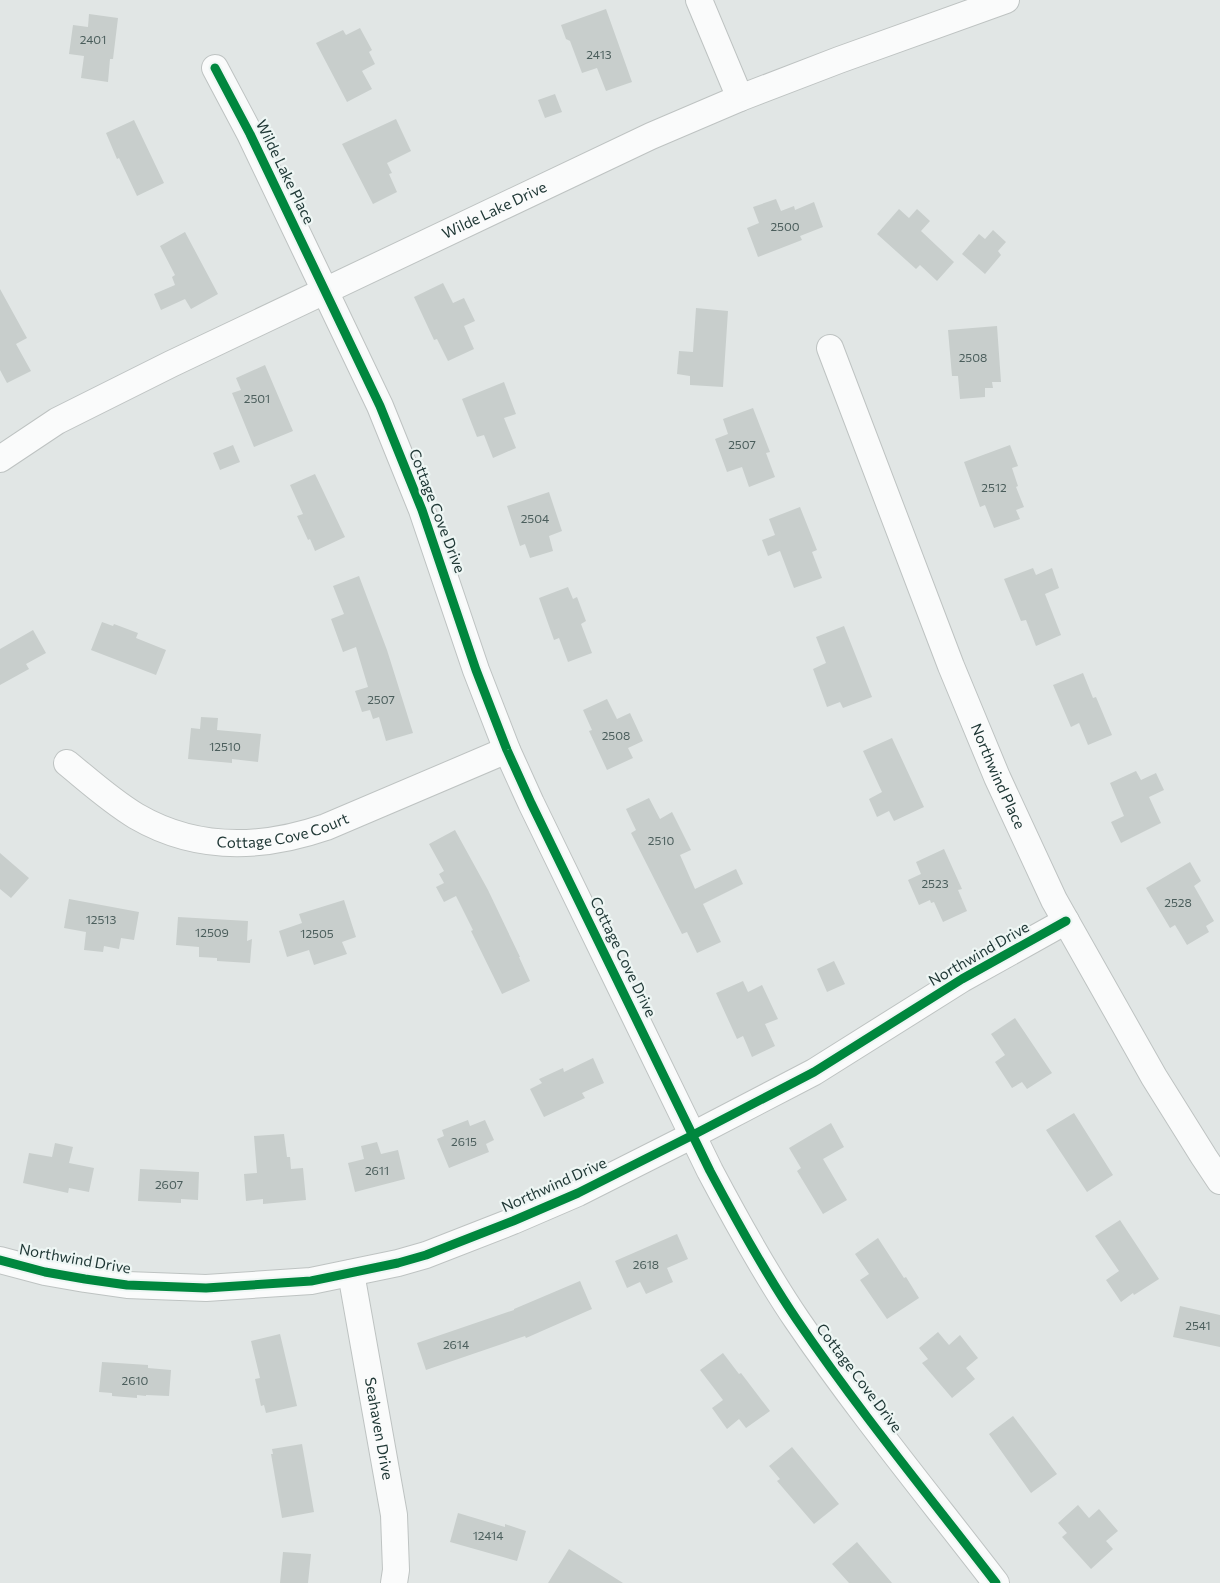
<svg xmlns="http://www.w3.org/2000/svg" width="1220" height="1583" font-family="Commissioner,sans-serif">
  <rect width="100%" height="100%" fill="#e1e6e5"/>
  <path fill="#c8cecc" d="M606 9 632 82 606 91 597 68 582 73 570 41 566 39 561 25Z
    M89 14 118 18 113 59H110L108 82 81 78 84 56 69 54 73 25 88 27Z
    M360 28 372 50 369 52 375 64 362 71 372 89 347 102 316 43 343 30 346 35Z
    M555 94 562 112 545 118 538 100Z
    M396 119 411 151 387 163 392 173 389 174 397 192 373 204 342 144Z
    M134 120 164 183 137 196 119 158 117 159 106 133Z
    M776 199 781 211 794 206 795 210 814 202 823 227 800 236 802 240 758 257 747 228 759 223 753 207Z
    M899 209 909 218 917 209 930 221 921 231 954 262 937 281 920 265 916 269 877 234Z
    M993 230 1006 242 998 251 1001 255 985 274 962 254 979 234 985 239Z
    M185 232 218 294 191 309 185 299 161 310 154 294 175 285 172 277 175 275 160 246Z
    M443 283 453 303 464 298 475 321 464 326 474 349 448 361 437 339 434 340 414 297Z
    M0 289 27 338 16 344 31 371 7 383 0 370Z
    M696 308 728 311 723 387 690 385V376L677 374 679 351 693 352Z
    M997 326 1001 382H992L993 388H985V397L960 399 958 376H952L948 330Z
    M265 365 293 431 254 447 232 393 241 390 236 378Z
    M504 382 516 414 504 418 516 448 493 458 484 435 477 437 462 399Z
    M753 408 770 452 766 453 775 477 749 487 742 467 727 472 715 439 728 434 723 419Z
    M233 445 240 462 220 470 213 453Z
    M1010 445 1018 466 1012 468 1018 486 1016 487 1024 507 1016 510 1020 519 994 528 985 505 980 507 964 462Z
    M315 474 345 537 315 551 310 539 308 540 297 516 303 514 290 485Z
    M549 492 562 531 549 536 553 551 530 558 525 544 520 546 507 506Z
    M800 507 817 550 812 552 822 578 794 588 780 551 768 556 762 540 775 535 769 519Z
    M1033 568 1036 575 1052 568 1059 588 1045 594 1061 635 1036 646 1026 620 1021 621 1004 579Z
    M359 576 387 650 413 733 386 741 379 717 373 719 370 710 362 712 355 691 368 687 356 647 343 652 331 619 344 614 333 586Z
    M568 587 573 599 577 597 586 621 581 624 592 653 568 662 559 638 554 640 539 598Z
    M102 622 113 626 114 624 138 633 136 638 166 650 156 675 91 650Z
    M844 626 872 697 843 708 840 702 827 707 813 669 826 663 816 637Z
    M33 630 46 653 26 664 29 669 0 685V649Z
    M1083 673 1093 698 1096 697 1112 735 1088 745 1079 723 1071 727 1053 685Z
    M607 699 617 719 630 713 643 741 628 748 633 758 607 770 589 731 592 730 583 710Z
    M201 717 218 718 217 730 261 734 258 762 232 759V763L188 759 191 728 200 729Z
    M892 738 924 807 894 821 889 811 877 817 869 799 882 792 863 751Z
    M1136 771 1141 780 1156 773 1164 790 1149 797 1161 823 1121 843 1111 822 1124 816 1110 783Z
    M649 798 660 819 672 812 691 850 680 855 695 889 736 869 743 884 703 904 721 942 697 953 687 932 682 934 631 833 636 830 626 809Z
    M455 830 488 890 520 957H519L530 981 502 994 476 941 471 931 473 930 456 896 444 902 436 887 444 883 439 874 444 871 429 844Z
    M944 849 962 889 958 890 967 911 943 922 934 902 931 903 930 900 919 905 908 880 921 874 916 862Z
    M0 853 29 878 11 898 0 889Z
    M1190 862 1201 881 1194 886 1214 921 1206 926 1209 932 1187 945 1175 925 1170 928 1146 888Z
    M69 899 139 912 134 940 121 938 119 949 104 946 103 952 84 950 86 932 64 928Z
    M344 900 356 937 342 942 347 954 314 965 309 950 287 957 279 931 302 923 299 914Z
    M178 917 248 921 247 941 252 939 250 963 217 961V958L199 957V947L176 945Z
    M834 961 845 984 827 992 817 969Z
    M743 981 748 992 762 985 778 1019 765 1024 775 1046 752 1057 743 1036 737 1039 716 993Z
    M1015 1018 1052 1073 1027 1089 1022 1082 1012 1088 995 1062 1005 1055 991 1034Z
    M593 1058 604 1083 582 1093 585 1098 544 1117 530 1089 542 1083 539 1079 563 1068 564 1072Z
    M1074 1113 1113 1175 1087 1192 1046 1130Z
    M468 1120 470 1126 485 1120 494 1140 486 1144 489 1152 449 1168 437 1139 444 1136 442 1130Z
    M831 1123 844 1147 823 1159 847 1200 823 1214 797 1171 801 1168 789 1148Z
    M284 1134 287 1157H290L291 1169 303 1168 306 1200 263 1204V1199L246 1201 244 1174 257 1173 254 1136Z
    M377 1142 381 1154 398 1150 405 1179 355 1192 348 1163 364 1159 361 1146Z
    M55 1143 73 1147 69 1163 94 1168 89 1192 69 1188 68 1193 23 1183 29 1153 52 1157Z
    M140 1169 199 1172 198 1200 181 1199V1203L138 1201Z
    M1120 1220 1159 1279 1134 1295 1133 1293 1121 1302 1106 1280 1119 1271 1095 1236Z
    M677 1234 688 1259 667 1268 673 1282 646 1294 640 1282 627 1288 615 1261Z
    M878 1238 904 1278 906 1277 919 1298 887 1319 860 1280 869 1274 855 1254Z
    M580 1281 592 1309 526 1338 525 1336 426 1370 417 1343 514 1310V1309Z
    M1180 1306 1220 1315V1347L1173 1337Z
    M938 1332 949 1345 960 1335 978 1358 966 1368 975 1379 952 1398 922 1363 928 1359 919 1348Z
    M280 1334 297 1406 266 1413 264 1405 261 1406 255 1379 260 1378 251 1341Z
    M723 1353 739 1374 741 1373 770 1411 746 1428 739 1419 727 1429 712 1408 723 1400 700 1370Z
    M102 1362 148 1365V1368L171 1370 169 1396 146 1395V1396L137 1395V1398L112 1396V1393L99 1392Z
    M1013 1416 1057 1474 1031 1493 989 1434Z
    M302 1444 314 1512 282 1518 271 1454H273L272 1449Z
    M792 1447 839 1504 814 1524 777 1481 780 1479 769 1466Z
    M1078 1505 1089 1518 1099 1509 1118 1531 1106 1541 1113 1549 1091 1569 1062 1537 1067 1533 1058 1523Z
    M458 1513 505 1527V1524L526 1531 517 1561 450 1542Z
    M857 1542 892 1583H849L832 1564Z
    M569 1549 623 1583H548Z
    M283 1552 311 1554 308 1583H280Z"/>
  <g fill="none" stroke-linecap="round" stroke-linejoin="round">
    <defs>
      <g id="minor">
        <path d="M699 0 740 98"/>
        <path d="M215 68 250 134 380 406 422 510 476 670 507 750 531 803 710 1171C737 1222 765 1273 797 1320 859 1411 929 1496 996 1583"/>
        <path id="s1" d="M830 348 951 666 997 777 1054 900 1154 1077 1204 1157 1220 1181"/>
        <path id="s2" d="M0 459 57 421 171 364 651 136 740 98 839 60 1006 0"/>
        <path id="s3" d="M67 763C89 781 111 801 136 816 196 851 262 849 326 827L507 750"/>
        <path d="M0 1260 45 1272 85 1279 127 1285 206 1288 311 1281 398 1263 426 1255 513 1221 578 1193 693 1135 814 1072 962 979 1066 921"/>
        <path id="s4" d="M351 1273 394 1515 396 1570 394 1583"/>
      </g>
    </defs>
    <use href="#minor" stroke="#bec3c2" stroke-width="28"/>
    <use href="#minor" stroke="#fafbfb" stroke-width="26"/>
    <defs>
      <path id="cycleway" d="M215 68 250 134 380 406 422 510 476 670 507 750 531 803 710 1171C737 1222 765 1273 797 1320 859 1411 929 1496 996 1583
        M0 1260 45 1272 85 1279 127 1285 206 1288 311 1281 398 1263 426 1255 513 1221 578 1193 693 1135 814 1072 962 979 1066 921"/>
    </defs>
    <use href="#cycleway" stroke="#eef6f4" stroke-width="13"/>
    <use href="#cycleway" stroke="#00873e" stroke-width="9"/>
  </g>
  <g text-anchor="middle" stroke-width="4.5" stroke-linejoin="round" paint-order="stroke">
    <g font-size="12" fill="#4b5e5c">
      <text x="93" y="44">2401</text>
      <text x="599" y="59">2413</text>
      <text x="785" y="231">2500</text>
      <text x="973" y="362">2508</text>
      <text x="257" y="403">2501</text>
      <text x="742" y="449">2507</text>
      <text x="994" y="492">2512</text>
      <text x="535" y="523">2504</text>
      <text x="381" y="704">2507</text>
      <text x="616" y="740">2508</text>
      <text x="225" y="751">12510</text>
      <text x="661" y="845">2510</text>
      <text x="935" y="888">2523</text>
      <text x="1178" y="907">2528</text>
      <text x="101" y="924">12513</text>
      <text x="212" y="937">12509</text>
      <text x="317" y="938">12505</text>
      <text x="464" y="1146">2615</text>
      <text x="377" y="1175">2611</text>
      <text x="169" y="1189">2607</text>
      <text x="646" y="1269">2618</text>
      <text x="1198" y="1330">2541</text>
      <text x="456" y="1349">2614</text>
      <text x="135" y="1385">2610</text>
      <text x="488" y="1540">12414</text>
    </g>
    <g font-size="15" fill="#203836" stroke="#eef6f4">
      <text transform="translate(285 172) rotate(64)" y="5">Wilde Lake Place</text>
      <text dy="5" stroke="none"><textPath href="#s2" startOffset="554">Wilde Lake Drive</textPath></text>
      <text transform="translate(437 511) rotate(69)" y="5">Cottage Cove Drive</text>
      <text dy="5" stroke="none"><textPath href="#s1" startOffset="460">Northwind Place</textPath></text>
      <text dy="5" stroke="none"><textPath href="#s3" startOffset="240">Cottage Cove Court</textPath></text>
      <text transform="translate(979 954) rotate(-30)" y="5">Northwind Drive</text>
      <text transform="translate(623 957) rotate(64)" y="5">Cottage Cove Drive</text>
      <text transform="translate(554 1185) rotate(-24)" y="5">Northwind Drive</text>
      <text transform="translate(75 1259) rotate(10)" y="5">Northwind Drive</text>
      <text transform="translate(859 1378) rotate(53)" y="5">Cottage Cove Drive</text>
      <text dy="5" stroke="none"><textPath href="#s4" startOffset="158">Seahaven Drive</textPath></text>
    </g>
  </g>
</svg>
